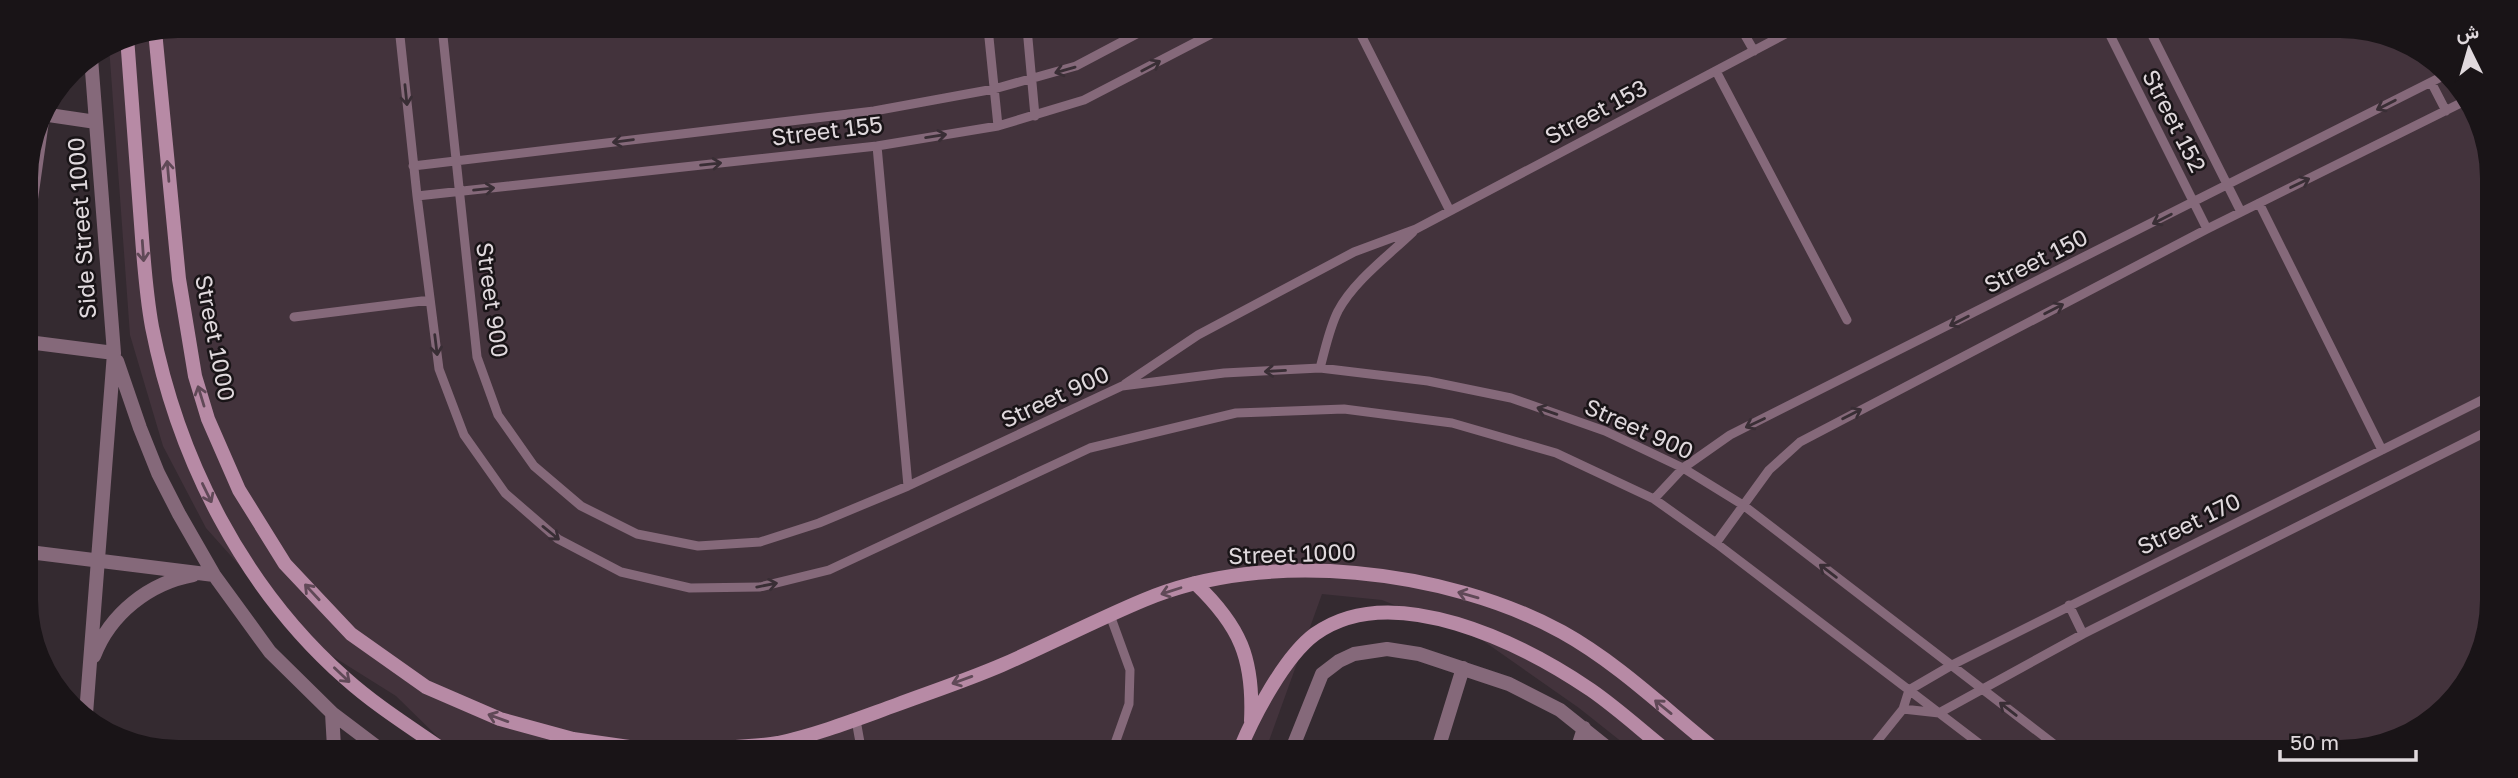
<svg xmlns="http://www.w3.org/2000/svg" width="2518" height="778" font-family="'Golos Text',Vazirmatn,sans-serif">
  <rect width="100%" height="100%" fill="#342a30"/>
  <path fill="#43333c" d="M179 26 2378 31 2454 78 2489 149 2487 638 2432 720 2349 751 1632 750 1579 708 1482 640 1382 600 1322 594 1266 749 448 747 396 696 305 639 206 528 163 446 130 335 109 46 121 38Z"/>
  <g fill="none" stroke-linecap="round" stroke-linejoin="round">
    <path stroke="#85697a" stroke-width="9" d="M399 27 417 196 439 369 464 435 505 493 558 539 621 572 690 588 760 587 829 570 1090 448 1236 413 1344 409 1452 423 1556 453 1654 499 1716 543 1989 751
      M442 27 477 357 498 415 534 466 581 506 637 534 698 546 760 542 819 523 908 486 1122 386 1224 373 1320 368 1428 381 1511 398 1605 431 1683 468 1743 505 2063 751
      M988 28 998 126
      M1027 28 1035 116
      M1358 29 1450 211
      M1742 30 1754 51
      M2108 31 2207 229
      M2150 31 2241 212
      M1716 71 1847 320
      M2431 82 2446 111
      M877 146 908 486
      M413 166 874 111 994 89 1076 66 1148 28
      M417 196 877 146 998 126 1084 100 1221 29
      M2259 203 2382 450
      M294 317 430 300
      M1320 368C1325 350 1329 329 1338 311 1354 281 1388 256 1413 232
      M1125 384 1198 335 1354 252 1416 229 1793 30
      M1654 499 1683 468 1730 435 2447 74
      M1716 543 1769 470 1800 442 2207 229 2465 101
      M2069 605 2083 634
      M1110 615 1130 670 1129 704 1113 749
      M1903 709 1939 713 2083 634 2488 431
      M856 720 861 748
      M1870 750 1903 709 1909 690 1952 665 2488 397"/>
    <path stroke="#85697a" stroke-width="14" d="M42 114 96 122
      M27 227 43 114
      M28 342 114 353
      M117 361 140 428 158 473 179 514 214 575 270 652 332 713 334 747
      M29 552 214 575
      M94 656C110 614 149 583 193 575
      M332 713 377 747
      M86 714 114 353 91 58
      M1292 749 1322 674 1339 661 1354 654 1387 649 1419 654 1509 684 1560 710 1610 750
      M1438 749 1463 668
      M1577 750 1584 728"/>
    <path stroke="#b78aa5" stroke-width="14" d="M155 31 179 279 195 376 208 419 239 490 285 564 351 634 426 687 500 719 573 739 636 748
      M127 37C131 95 136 153 140 211 143 249 145 289 152 327 178 459 243 588 345 678 374 704 407 725 439 747
      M1195 583C1240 626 1254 658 1251 721
      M724 748C742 746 761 746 778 743 819 734 857 719 896 705 931 692 967 680 1002 665 1050 644 1096 620 1144 600 1266 548 1447 569 1562 632 1618 663 1666 710 1716 750
      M1240 749C1254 715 1285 656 1315 634 1393 578 1523 644 1591 690 1617 708 1641 730 1666 750"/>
  </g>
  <defs><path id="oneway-shaft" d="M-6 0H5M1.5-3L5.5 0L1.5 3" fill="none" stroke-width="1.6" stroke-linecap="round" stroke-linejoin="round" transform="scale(1.75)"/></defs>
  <g stroke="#392e35">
    <use href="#oneway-shaft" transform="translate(1151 66) rotate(-28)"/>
    <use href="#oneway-shaft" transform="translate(1065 70) rotate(164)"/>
    <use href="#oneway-shaft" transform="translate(406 95) rotate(84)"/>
    <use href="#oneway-shaft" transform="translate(2386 105) rotate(153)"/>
    <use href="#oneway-shaft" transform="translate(936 136) rotate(-9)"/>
    <use href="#oneway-shaft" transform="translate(623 141) rotate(173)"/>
    <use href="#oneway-shaft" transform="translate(711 164) rotate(-6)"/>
    <use href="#oneway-shaft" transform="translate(2300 183) rotate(-26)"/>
    <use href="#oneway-shaft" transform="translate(484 189) rotate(-6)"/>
    <use href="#oneway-shaft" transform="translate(2162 219) rotate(153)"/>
    <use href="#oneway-shaft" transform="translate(2054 309) rotate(-27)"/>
    <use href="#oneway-shaft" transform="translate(1959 321) rotate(153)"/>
    <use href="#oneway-shaft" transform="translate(436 345) rotate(83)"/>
    <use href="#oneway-shaft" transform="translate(1275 371) rotate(177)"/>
    <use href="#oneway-shaft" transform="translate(1547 411) rotate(-161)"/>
    <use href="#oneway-shaft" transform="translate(1852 414) rotate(-27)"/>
    <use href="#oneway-shaft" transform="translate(1755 423) rotate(155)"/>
    <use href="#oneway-shaft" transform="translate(551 533) rotate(39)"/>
    <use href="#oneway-shaft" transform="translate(1828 571) rotate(-143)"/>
    <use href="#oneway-shaft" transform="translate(767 585) rotate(-11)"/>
    <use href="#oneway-shaft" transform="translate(2008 709) rotate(-142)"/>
  </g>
  <g stroke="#604957">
    <use href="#oneway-shaft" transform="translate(168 171) rotate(-95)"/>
    <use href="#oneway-shaft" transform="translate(143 251) rotate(86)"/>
    <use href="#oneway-shaft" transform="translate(201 396) rotate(-107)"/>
    <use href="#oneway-shaft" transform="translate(207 493) rotate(64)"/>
    <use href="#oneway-shaft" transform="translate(1171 591) rotate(162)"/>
    <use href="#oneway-shaft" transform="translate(312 592) rotate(-133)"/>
    <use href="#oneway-shaft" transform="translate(1468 595) rotate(-164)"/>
    <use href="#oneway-shaft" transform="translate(342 675) rotate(43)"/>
    <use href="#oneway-shaft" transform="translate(962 680) rotate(160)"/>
    <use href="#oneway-shaft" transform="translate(1663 707) rotate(-141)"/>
    <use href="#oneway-shaft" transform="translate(498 718) rotate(-160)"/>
  </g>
  <g text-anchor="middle" stroke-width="5" stroke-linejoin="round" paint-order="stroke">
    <g font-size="23" fill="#e0d9dd" stroke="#191417">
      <text transform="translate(1596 112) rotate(-28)" y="8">Street 153</text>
      <text transform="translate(2174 121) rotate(63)" y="8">Street 152</text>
      <text transform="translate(827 131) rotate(-7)" y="8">Street 155</text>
      <text transform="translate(82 228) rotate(-94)" y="8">Side Street 1000</text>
      <text transform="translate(2036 261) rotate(-27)" y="8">Street 150</text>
      <text transform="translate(492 300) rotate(82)" y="8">Street 900</text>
      <text transform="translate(215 338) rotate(79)" y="8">Street 1000</text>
      <text transform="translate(1055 397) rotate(-25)" y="8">Street 900</text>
      <text transform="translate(1639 429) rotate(24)" y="8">Street 900</text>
      <text transform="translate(2189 524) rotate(-26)" y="8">Street 170</text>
      <text transform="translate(1292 554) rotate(-2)" y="8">Street 1000</text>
    </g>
  </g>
  <path d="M0 0H2518V778H0ZM178 38H2340A140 140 0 0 1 2480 178V600A140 140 0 0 1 2340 740H178A140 140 0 0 1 38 600V178A140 140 0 0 1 178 38Z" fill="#191417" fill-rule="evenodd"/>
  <g transform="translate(2469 49) rotate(355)" stroke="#191417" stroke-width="5" paint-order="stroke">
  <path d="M0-5L12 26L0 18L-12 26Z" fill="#e0d9dd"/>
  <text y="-10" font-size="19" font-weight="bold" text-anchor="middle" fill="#e0d9dd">ش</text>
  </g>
  <path d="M2280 750v10h136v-10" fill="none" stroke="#e0d9dd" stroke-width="3.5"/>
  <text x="2290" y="750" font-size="21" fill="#e0d9dd" stroke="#191417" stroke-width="5" paint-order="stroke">50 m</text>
</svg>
